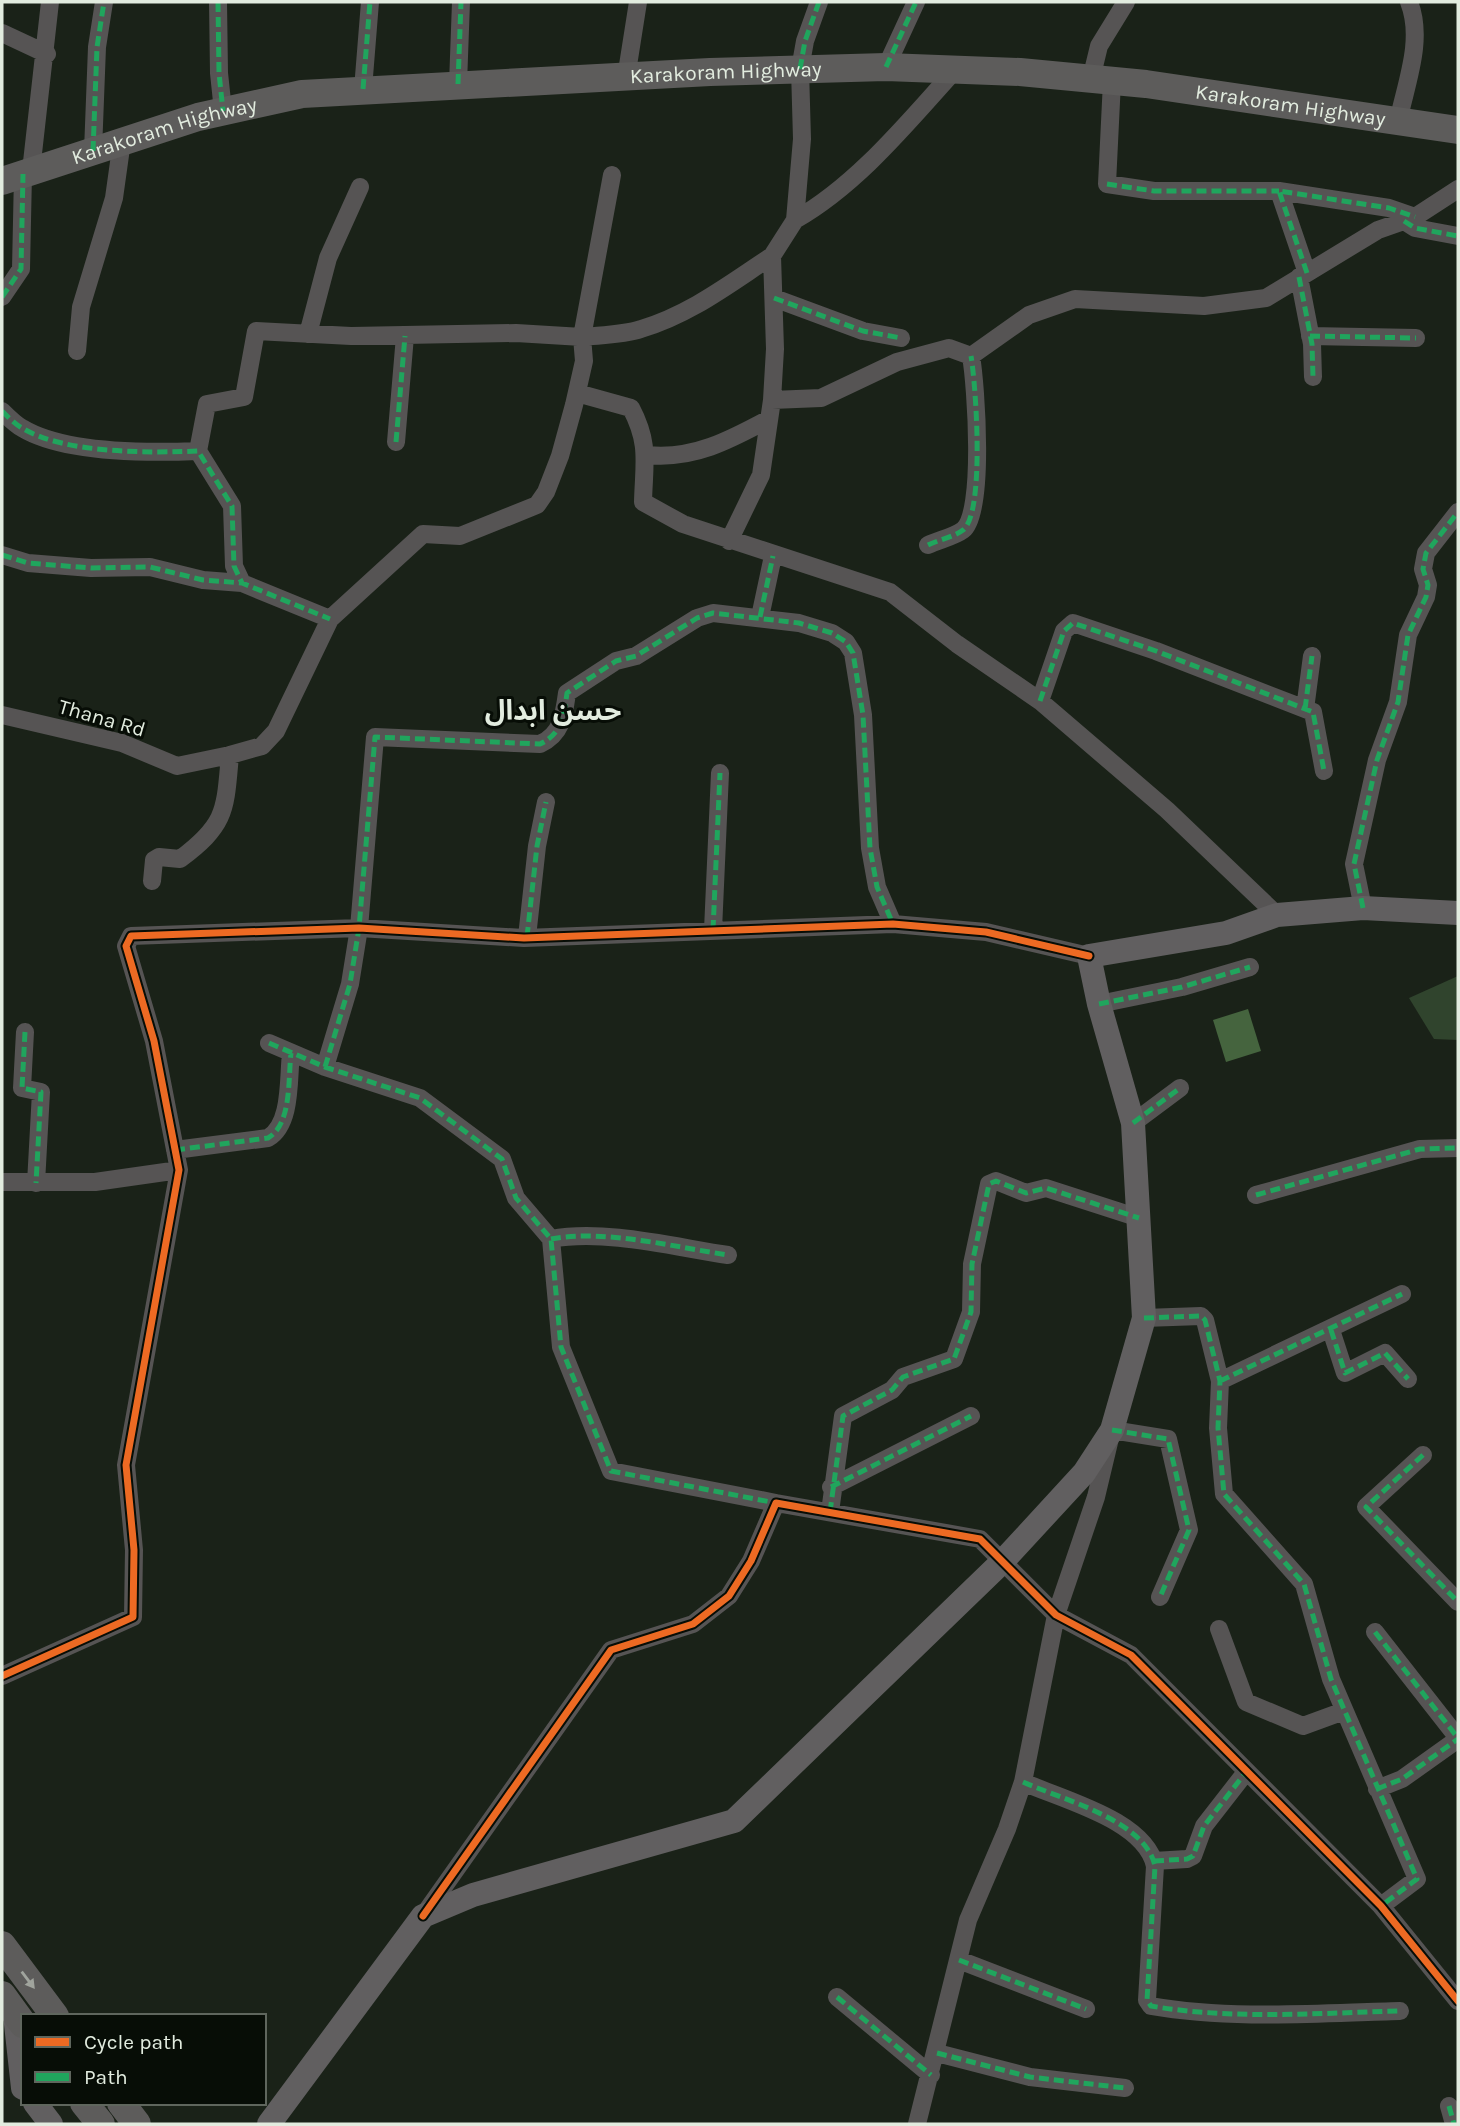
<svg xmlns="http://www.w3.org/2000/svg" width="1460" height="2126" font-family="Karla,'Noto Sans Arabic',sans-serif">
  <rect width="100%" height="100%" fill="#1a2218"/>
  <path fill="#30442d" d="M1458 976V1040L1434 1039 1409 998Z"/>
  <path fill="#45643e" d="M1248 1009 1261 1051 1226 1062 1213 1020Z"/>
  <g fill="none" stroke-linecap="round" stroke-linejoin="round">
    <path stroke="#565454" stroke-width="18" d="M218 2 219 73 223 111
      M2 33 47 54
      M886 67 916 2
      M626 78 638 2
      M1091 79 1099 46 1126 2
      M1112 81 1107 184 1154 191H1279
      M458 84 461 2
      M363 89 370 2
      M1398 122C1406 83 1424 40 1409 2
      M93 151 97 47 104 2
      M31 171 50 2
      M795 220C858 184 907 123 956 69
      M1404 221 1415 228 1458 236
      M1307 273 1279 191 1389 208 1415 217
      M1299 277 1312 344 1313 377
      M2 297 21 269 23 174
      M774 298 863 331 901 338
      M308 334 328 258 360 187
      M1310 336 1416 338
      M77 351 81 307 114 198 122 141
      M971 356 1029 315 1075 299 1204 306 1266 298 1378 230 1415 217 1458 189
      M577 393 631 408C650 444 644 463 643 502L683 524 890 592 957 644 1040 701 1167 810 1277 915
      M772 400 775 349 772 256 795 220 802 139 800 69 805 41 819 2
      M2 411C8 417 15 424 22 428 65 454 150 453 198 451L232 506 234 566 242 583
      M396 442 405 336
      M198 451 207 404 244 397 256 331 351 336 516 333 582 337 612 175
      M647 455C693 460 730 440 769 419
      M729 541 761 475 772 400 821 398 897 362 949 348 971 356
      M928 545C938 540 954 537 963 530 985 513 976 385 971 356
      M2 555 28 563 91 568 150 567 203 580 242 583 330 619
      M760 617 773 556
      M1040 701 1064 631 1073 623 1156 651 1313 712 1324 771
      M1305 709 1312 656
      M2 715 122 743 177 766 230 755
      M152 881 154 860 159 857 180 859C227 824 225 810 230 755L262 746 276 731 330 619 423 534 460 536 537 505 546 492 560 456 574 405 584 361 582 337C601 335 623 335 641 329 691 314 729 284 772 256
      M1363 908 1354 864 1377 760 1398 702 1408 635 1426 597 1428 585 1423 569 1426 553 1458 512
      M713 930 720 773
      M527 937 537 846 546 802
      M1099 1004 1182 987 1250 967
      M25 1032 22 1088 41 1092 36 1183
      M269 1043 325 1067 420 1098 502 1159 516 1198 551 1239 561 1347 611 1471 776 1503
      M325 1067 350 984 359 928 375 737 540 744C562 734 564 715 567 693L616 661 636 656 697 618 713 613 799 623 832 633 846 642 853 653 863 715 870 848 877 887 893 924
      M1133 1123 1180 1088
      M175 1150 268 1138C292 1124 288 1079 291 1053
      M2 1182H95L179 1170
      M1256 1195 1420 1149 1458 1148
      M551 1239C605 1229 674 1247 728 1255
      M1144 1318 1201 1316 1205 1320 1220 1381 1218 1428 1224 1494 1304 1584 1331 1679 1417 1879 1381 1906
      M1331 1330 1345 1373 1385 1353 1408 1379
      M1220 1381 1402 1294
      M1423 1455 1366 1507 1458 1602
      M831 1487 971 1416
      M830 1512 843 1416 892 1390 903 1377 954 1359 971 1312 972 1264 989 1184 996 1181 1026 1193 1046 1188 1139 1218
      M1219 1629 1246 1702 1303 1726 1344 1711
      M1375 1632 1458 1738
      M2 1676 133 1617 134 1550 126 1465 179 1170 154 1041 126 946 131 936 359 928 524 938 893 924 986 932 1089 956
      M1023 1782C1063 1800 1145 1820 1155 1866L1147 2000 1151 2006C1232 2020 1318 2013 1400 2011
      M1377 1789 1402 1779 1458 1739
      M1154 1861 1187 1859 1193 1856 1204 1826 1246 1772
      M423 1916 611 1650 693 1624 729 1596 751 1561 776 1503 980 1539 1056 1615 1131 1655 1381 1906 1458 2001
      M959 1960 1086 2009
      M837 1997 931 2075
      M937 2053 1030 2077 1125 2088
      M1449 2106 1454 2124
      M917 2124 968 1920 1007 1829 1023 1782 1056 1615 1096 1497 1112 1430 1168 1439 1189 1530 1160 1597"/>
    <path stroke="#615f60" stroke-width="24" d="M15 2015 23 2088
      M35 2103 51 2124
      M269 2124 423 1916 473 1895 734 1821 1003 1561 1084 1473 1112 1430 1144 1318 1133 1123 1099 1004 1089 956 1226 933 1277 915 1363 908 1458 913"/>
    <g stroke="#5d5c5b" stroke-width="28">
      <path id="s1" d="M2 181 198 117 302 94 710 72 886 67 1020 72 1146 84 1458 130"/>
      <path d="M2 1945 55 2016"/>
      <path d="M2 1995 23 2024"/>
      <path d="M84 2103 101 2124"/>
      <path d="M121 2103 137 2124"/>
    </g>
    <path stroke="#20a55d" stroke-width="5" stroke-dasharray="10 5" stroke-linecap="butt" d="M218 2 219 73 223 111
      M886 67 916 2
      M800 69 805 41 819 2
      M458 84 461 2
      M363 89 370 2
      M93 151 97 47 104 2
      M1107 184 1154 191H1279
      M1404 221 1415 228 1458 236
      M1307 273 1279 191 1389 208 1415 217
      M1299 277 1312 344 1313 377
      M2 297 21 269 23 174
      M774 298 863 331 901 338
      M1310 336 1416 338
      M2 411C8 417 15 424 22 428 65 454 150 453 198 451L232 506 234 566 242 583
      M396 442 405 336
      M928 545C938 540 954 537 963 530 985 513 976 385 971 356
      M2 555 28 563 91 568 150 567 203 580 242 583 330 619
      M760 617 773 556
      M1040 701 1064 631 1073 623 1156 651 1313 712 1324 771
      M1305 709 1312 656
      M1363 908 1354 864 1377 760 1398 702 1408 635 1426 597 1428 585 1423 569 1426 553 1458 512
      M713 930 720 773
      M527 937 537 846 546 802
      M1099 1004 1182 987 1250 967
      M25 1032 22 1088 41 1092 36 1183
      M269 1043 325 1067 420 1098 502 1159 516 1198 551 1239 561 1347 611 1471 776 1503
      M325 1067 350 984 359 928 375 737 540 744C562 734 564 715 567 693L616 661 636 656 697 618 713 613 799 623 832 633 846 642 853 653 863 715 870 848 877 887 893 924
      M1133 1123 1180 1088
      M175 1150 268 1138C292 1124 288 1079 291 1053
      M1256 1195 1420 1149 1458 1148
      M551 1239C605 1229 674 1247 728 1255
      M1144 1318 1201 1316 1205 1320 1220 1381 1218 1428 1224 1494 1304 1584 1331 1679 1417 1879 1381 1906
      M1331 1330 1345 1373 1385 1353 1408 1379
      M1220 1381 1402 1294
      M1112 1430 1168 1439 1189 1530 1160 1597
      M1423 1455 1366 1507 1458 1602
      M831 1487 971 1416
      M830 1512 843 1416 892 1390 903 1377 954 1359 971 1312 972 1264 989 1184 996 1181 1026 1193 1046 1188 1139 1218
      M1375 1632 1458 1738
      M1023 1782C1063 1800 1145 1820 1155 1866L1147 2000 1151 2006C1232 2020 1318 2013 1400 2011
      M1377 1789 1402 1779 1458 1739
      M1154 1861 1187 1859 1193 1856 1204 1826 1246 1772
      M959 1960 1086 2009
      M837 1997 931 2075
      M937 2053 1030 2077 1125 2088
      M1449 2106 1454 2124"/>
    <defs>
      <path id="cycleway" d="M2 1676 133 1617 134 1550 126 1465 179 1170 154 1041 126 946 131 936 359 928 524 938 893 924 986 932 1089 956
        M423 1916 611 1650 693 1624 729 1596 751 1561 776 1503 980 1539 1056 1615 1131 1655 1381 1906 1458 2001"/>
    </defs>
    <use href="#cycleway" stroke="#070d06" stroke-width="11"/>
    <use href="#cycleway" stroke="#ed6a23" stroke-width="7"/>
  </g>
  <defs><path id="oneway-solid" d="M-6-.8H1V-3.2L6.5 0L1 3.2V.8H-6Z" transform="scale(1.75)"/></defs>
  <use fill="#a0a49d" href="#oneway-solid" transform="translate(28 1980) rotate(53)"/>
  <g text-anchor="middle" stroke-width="6" stroke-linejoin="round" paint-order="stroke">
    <g font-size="21" fill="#e2ecdf" stroke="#070d06">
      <text dy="7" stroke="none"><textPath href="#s1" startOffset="737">Karakoram Highway</textPath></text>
      <text dy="7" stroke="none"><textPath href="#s1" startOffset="1304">Karakoram Highway</textPath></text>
      <text dy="7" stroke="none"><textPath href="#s1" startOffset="170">Karakoram Highway</textPath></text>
      <text transform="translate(102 718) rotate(16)" y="7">Thana Rd</text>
    </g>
    <g font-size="28" font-weight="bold" fill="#e2ecdf" stroke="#070d06">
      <text x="553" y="720">حسن ابدال</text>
    </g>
  </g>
  <rect width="1460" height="2126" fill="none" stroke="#e2ecdf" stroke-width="7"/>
  <rect x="21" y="2014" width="245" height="91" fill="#070d06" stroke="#5f665d" stroke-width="2"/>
  <rect x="35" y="2037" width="35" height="10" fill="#ed6a23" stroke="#5f665d" stroke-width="2"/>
  <text x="84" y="2049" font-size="21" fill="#e2ecdf">Cycle path</text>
  <rect x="35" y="2072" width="35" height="10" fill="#20a55d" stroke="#5f665d" stroke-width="2"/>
  <text x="84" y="2084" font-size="21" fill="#e2ecdf">Path</text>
</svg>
